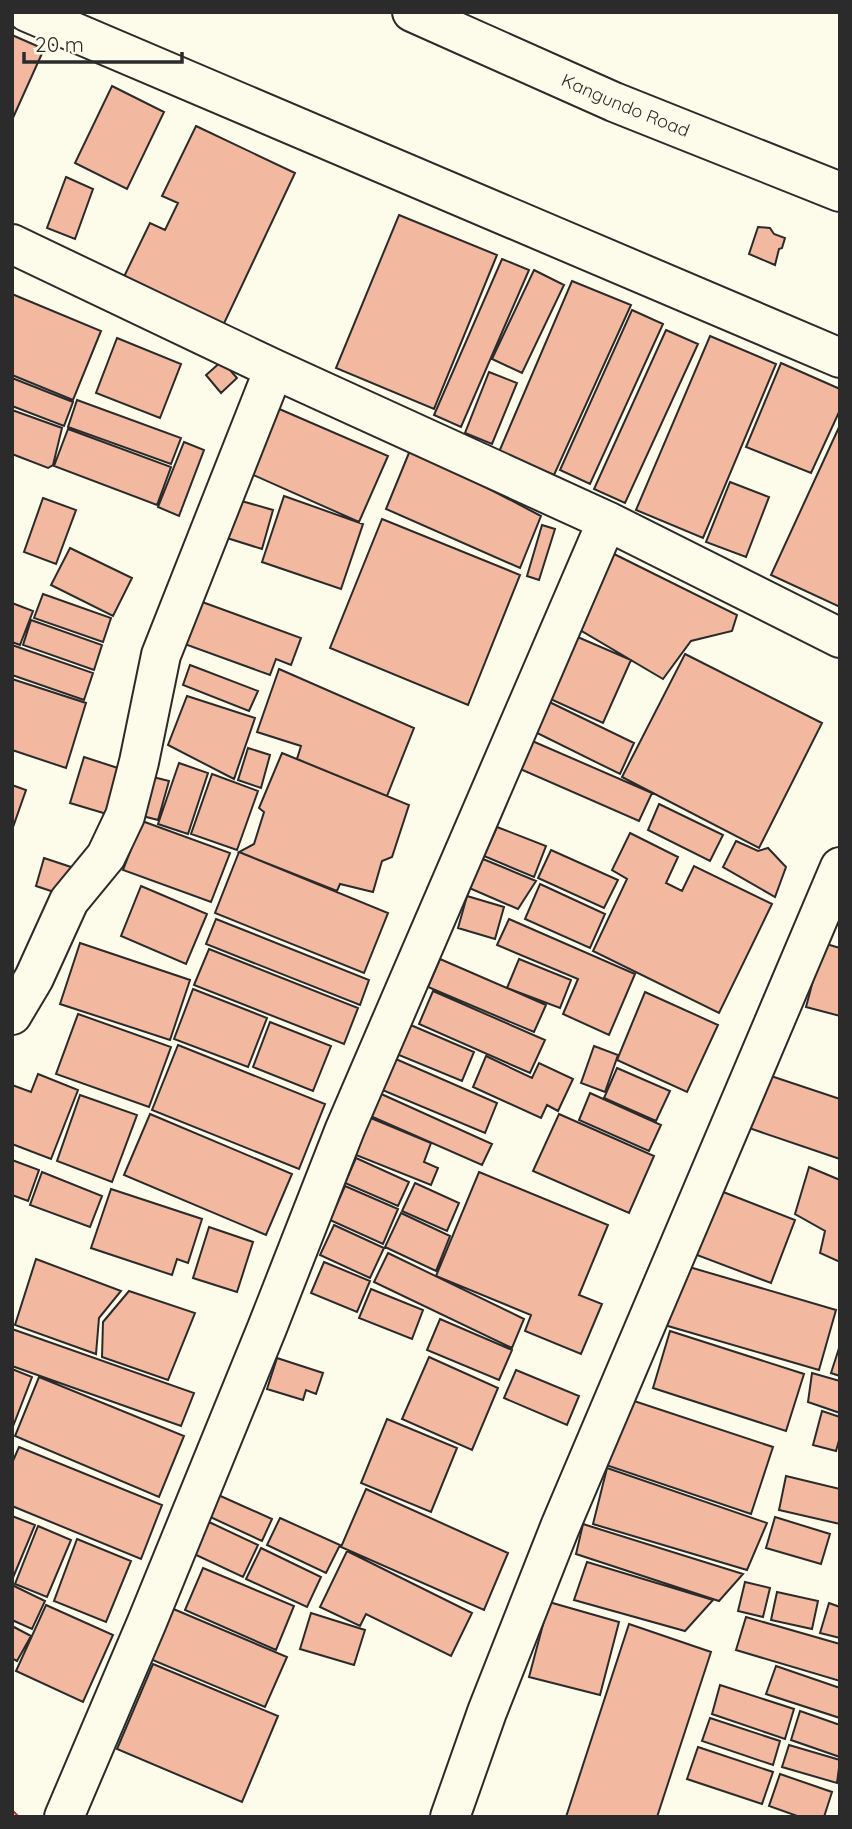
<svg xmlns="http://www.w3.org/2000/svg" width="852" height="1829" font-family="Quicksand,sans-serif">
  <rect width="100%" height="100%" fill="#fdfbea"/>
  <path fill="#f2b8a0" stroke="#2b2b2b" stroke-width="2" d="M12 35 44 49 12 120Z
    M112 86 164 112 127 189 75 163Z
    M196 126 295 173 219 334 119 287 150 223 165 230 178 203 162 196Z
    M66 177 93 189 75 239 47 228Z
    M399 215 497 255 434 409 336 368Z
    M758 227 770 228 774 234 785 238 782 248 779 249 775 265 749 254Z
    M502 259 529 270 461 427 434 415Z
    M534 270 564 285 522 373 492 359Z
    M572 281 631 305 554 475 499 452Z
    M12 294 101 331 73 400 12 375Z
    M632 310 663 324 590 484 560 470Z
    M666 330 698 344 625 503 594 489Z
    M710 336 776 364 703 538 636 510Z
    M117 338 181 364 160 418 96 393Z
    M222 361 237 378 221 393 206 375Z
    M781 363 840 389V410L811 473 746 447Z
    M489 372 517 383 492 444 465 433Z
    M12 378 73 402 64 426 12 406Z
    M77 400 181 438 171 464 68 427Z
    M277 408 388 456 359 522 249 473Z
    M12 410 62 428 53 465 48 468 12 454Z
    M840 425V607L771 575Z
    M68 429 171 467 157 505 54 466Z
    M184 442 204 450 179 516 158 507Z
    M411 448 541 516 520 568 386 509Z
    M730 482 769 497 746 557 706 542Z
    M284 496 363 524 341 589 262 562Z
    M43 498 76 510 56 564 24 552Z
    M238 500 273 510 262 549 227 538Z
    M382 519 520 575 468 705 330 648Z
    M542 525 555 529 539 580 527 576Z
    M70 548 132 578 113 616 51 585Z
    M610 552 737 615 732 631 691 641 663 679 575 627Z
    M43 594 111 618 103 642 34 618Z
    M194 599 301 638 291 665 276 659 270 675 179 642Z
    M12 603 33 611 20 645 12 642Z
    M31 620 102 645 94 670 23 645Z
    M573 635 631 660 603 723 546 697Z
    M12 645 93 673 84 700 12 675Z
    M685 654 822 723 759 848 622 777Z
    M190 665 258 691 249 711 183 685Z
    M279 669 414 728 387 796 297 759 301 746 257 732Z
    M12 679 86 703 66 768 12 750Z
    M187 696 255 718 234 779 168 745Z
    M537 696 634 743 620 774 523 726Z
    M523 737 652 793 639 821 511 765Z
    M248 748 270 755 261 788 238 780Z
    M282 753 409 805 392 857 382 861 373 892 340 884 337 891 239 852 254 844 264 812 259 808Z
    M84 757 124 770 110 815 70 803Z
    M179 763 208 773 188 834 158 824Z
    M141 774 169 781 158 820 131 813Z
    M212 774 258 791 237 850 191 834Z
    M12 785 26 790 12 830Z
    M659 804 723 835 710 861 648 830Z
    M142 821 230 853 211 902 123 870Z
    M497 827 546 846 534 877 484 856Z
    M630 833 678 857 666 883 682 891 694 866 772 904 719 1013 593 951 627 879 612 870Z
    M736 841 758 851 768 848 786 867 775 897 723 867Z
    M551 850 618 880 604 908 538 878Z
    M239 852 388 913 364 973 215 913Z
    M44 858 71 867 63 895 36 886Z
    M483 859 536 881 518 909 467 887Z
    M540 884 605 914 590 948 525 919Z
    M141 886 207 914 186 964 121 936Z
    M467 896 504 907 495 939 458 928Z
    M216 919 369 980 360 1005 206 944Z
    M509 919 635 974 609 1035 563 1014 578 979 497 945Z
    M80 943 190 980 170 1040 60 1004Z
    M823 943 840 948V1016L806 1007Z
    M209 949 358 1008 344 1044 194 985Z
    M440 959 546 1005 534 1032 428 987Z
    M519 959 571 980 560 1008 507 988Z
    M193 989 267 1018 248 1067 174 1039Z
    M433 991 545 1040 530 1073 419 1024Z
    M645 992 718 1025 687 1092 617 1060Z
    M78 1014 171 1047 149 1107 56 1074Z
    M270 1022 331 1046 313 1091 253 1067Z
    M406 1023 474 1052 462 1081 394 1053Z
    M178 1045 325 1104 299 1169 152 1110Z
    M594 1046 618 1055 605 1092 581 1083Z
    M382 1053 497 1103 485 1133 368 1084Z
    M486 1056 532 1078 539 1063 573 1079 558 1111 547 1105 541 1118 473 1087Z
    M617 1068 670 1091 656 1121 604 1098Z
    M38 1074 78 1090 51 1159 12 1144V1085L31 1092Z
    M765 1074 840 1099V1159L746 1127Z
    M368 1088 492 1144 482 1165 359 1111Z
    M590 1093 661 1125 649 1151 579 1120Z
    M80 1095 137 1115 112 1182 57 1161Z
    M150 1114 292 1174 266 1235 124 1175Z
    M559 1114 654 1156 629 1213 533 1171Z
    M366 1116 431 1143 424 1162 438 1168 431 1185 351 1153Z
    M356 1158 409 1182 398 1206 345 1183Z
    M12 1160 39 1170 28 1201 12 1195Z
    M809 1167 840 1180V1262L820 1253 825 1231 795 1214Z
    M42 1172 102 1196 90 1227 30 1205Z
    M479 1172 608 1225 579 1295 602 1304 581 1354 525 1331 531 1315 436 1276Z
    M415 1183 459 1203 447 1231 402 1211Z
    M345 1186 398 1209 383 1244 330 1220Z
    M713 1188 795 1220 771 1283 689 1252Z
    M111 1189 202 1219 188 1263 177 1259 172 1275 91 1248Z
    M401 1213 450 1236 436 1271 385 1247Z
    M334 1225 384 1248 370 1278 320 1255Z
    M209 1227 253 1242 237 1292 193 1278Z
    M388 1253 524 1319 512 1348 374 1282Z
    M36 1259 121 1291 99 1318 96 1354 15 1325Z
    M324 1262 370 1281 357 1312 311 1293Z
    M679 1264 836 1310 819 1370 661 1324Z
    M371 1289 423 1310 412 1339 359 1318Z
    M129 1291 195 1313 168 1380 102 1357 103 1322Z
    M440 1319 512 1350 499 1380 427 1350Z
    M12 1329 194 1393 181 1426 12 1366Z
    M670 1331 804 1374 786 1431 653 1388Z
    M840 1345V1376L831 1373Z
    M429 1357 498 1388 472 1450 402 1419Z
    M277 1358 323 1373 316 1394 306 1390 303 1400 267 1389Z
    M12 1369 32 1377 12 1429Z
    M516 1370 579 1396 567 1425 504 1398Z
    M812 1373 840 1381V1413L808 1402Z
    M39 1377 184 1436 159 1497 15 1436Z
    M622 1397 773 1447 751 1514 597 1462Z
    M822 1411 840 1417V1437L836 1451 813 1445Z
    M387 1419 457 1448 431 1512 361 1483Z
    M19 1447 162 1505 141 1559 12 1506V1463Z
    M607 1468 767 1523 747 1570 593 1524Z
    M786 1476 840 1489V1524L779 1510Z
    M366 1489 508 1553 484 1610 341 1547Z
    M216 1494 272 1519 262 1541 206 1515Z
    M12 1516 35 1525 12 1580Z
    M775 1517 830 1534 821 1564 766 1548Z
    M280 1518 340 1545 326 1573 267 1545Z
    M209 1522 258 1545 243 1577 194 1554Z
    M583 1524 743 1574 719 1601 576 1554Z
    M38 1526 71 1540 47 1597 15 1584Z
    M77 1539 131 1561 106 1622 54 1601Z
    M261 1548 321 1577 307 1607 246 1579Z
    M347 1551 472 1613 451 1656 366 1614 360 1626 320 1607Z
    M587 1562 713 1600 685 1631 574 1600Z
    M203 1568 294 1606 276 1650 185 1610Z
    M745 1582 770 1588 763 1617 738 1611Z
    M12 1585 45 1601 32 1629 12 1620Z
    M777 1592 818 1601 812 1629 771 1620Z
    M549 1602 619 1622 600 1695 529 1677Z
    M829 1603 840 1607V1638L820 1633Z
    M46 1605 113 1635 83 1702 16 1671Z
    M164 1605 287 1657 265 1707 143 1656Z
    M311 1613 365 1630 354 1665 300 1649Z
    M746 1617 840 1644V1681L736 1650Z
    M629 1624 711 1652 657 1817H566Z
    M12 1626 31 1636 17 1661 12 1658Z
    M153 1664 278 1716 242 1802 117 1749Z
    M776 1666 840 1688V1718L766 1694Z
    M720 1685 794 1709 785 1739 712 1714Z
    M800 1711 840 1725V1757L791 1740Z
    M710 1718 780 1741 773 1765 702 1741Z
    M789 1745 840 1760 837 1783 782 1767Z
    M698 1747 773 1772 762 1804 687 1779Z
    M780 1774 832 1792 824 1817H800L769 1806Z"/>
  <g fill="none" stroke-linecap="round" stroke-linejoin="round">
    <defs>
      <path id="street" d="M27 12 840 358
        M12 244 274 369 607 521 840 638
        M12 1015 34 978 69 901 106 856 125 816 139 762 161 655 274 369
        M64 1817 147 1622 267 1328 345 1129 607 521
        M450 1817 487 1712 560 1527 840 867"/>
      <g id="highway">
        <path id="s1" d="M412 12 614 102 840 192"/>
      </g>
    </defs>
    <use href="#street" stroke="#2b2b2b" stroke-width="42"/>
    <use href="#highway" stroke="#2b2b2b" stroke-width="42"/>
    <use href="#street" stroke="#fdfbea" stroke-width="38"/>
    <use href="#highway" stroke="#fdfbea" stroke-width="38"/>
    <path stroke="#c62828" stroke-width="2" stroke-dasharray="24 5 3.5 5" stroke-linecap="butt" d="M12 1810 19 1817"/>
  </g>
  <g text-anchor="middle" stroke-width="5" stroke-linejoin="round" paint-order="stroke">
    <g font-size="18" fill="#2b2b2b" stroke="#fdfbea">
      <text dy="6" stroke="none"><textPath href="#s1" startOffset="233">Kangundo Road</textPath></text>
    </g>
  </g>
  <rect width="852" height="1829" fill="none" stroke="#2b2b2b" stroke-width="28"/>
  <path d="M24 52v10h158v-10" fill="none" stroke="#2b2b2b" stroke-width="3.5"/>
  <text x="35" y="52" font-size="21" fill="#2b2b2b" stroke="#fdfbea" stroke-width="5" paint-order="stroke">20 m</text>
</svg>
